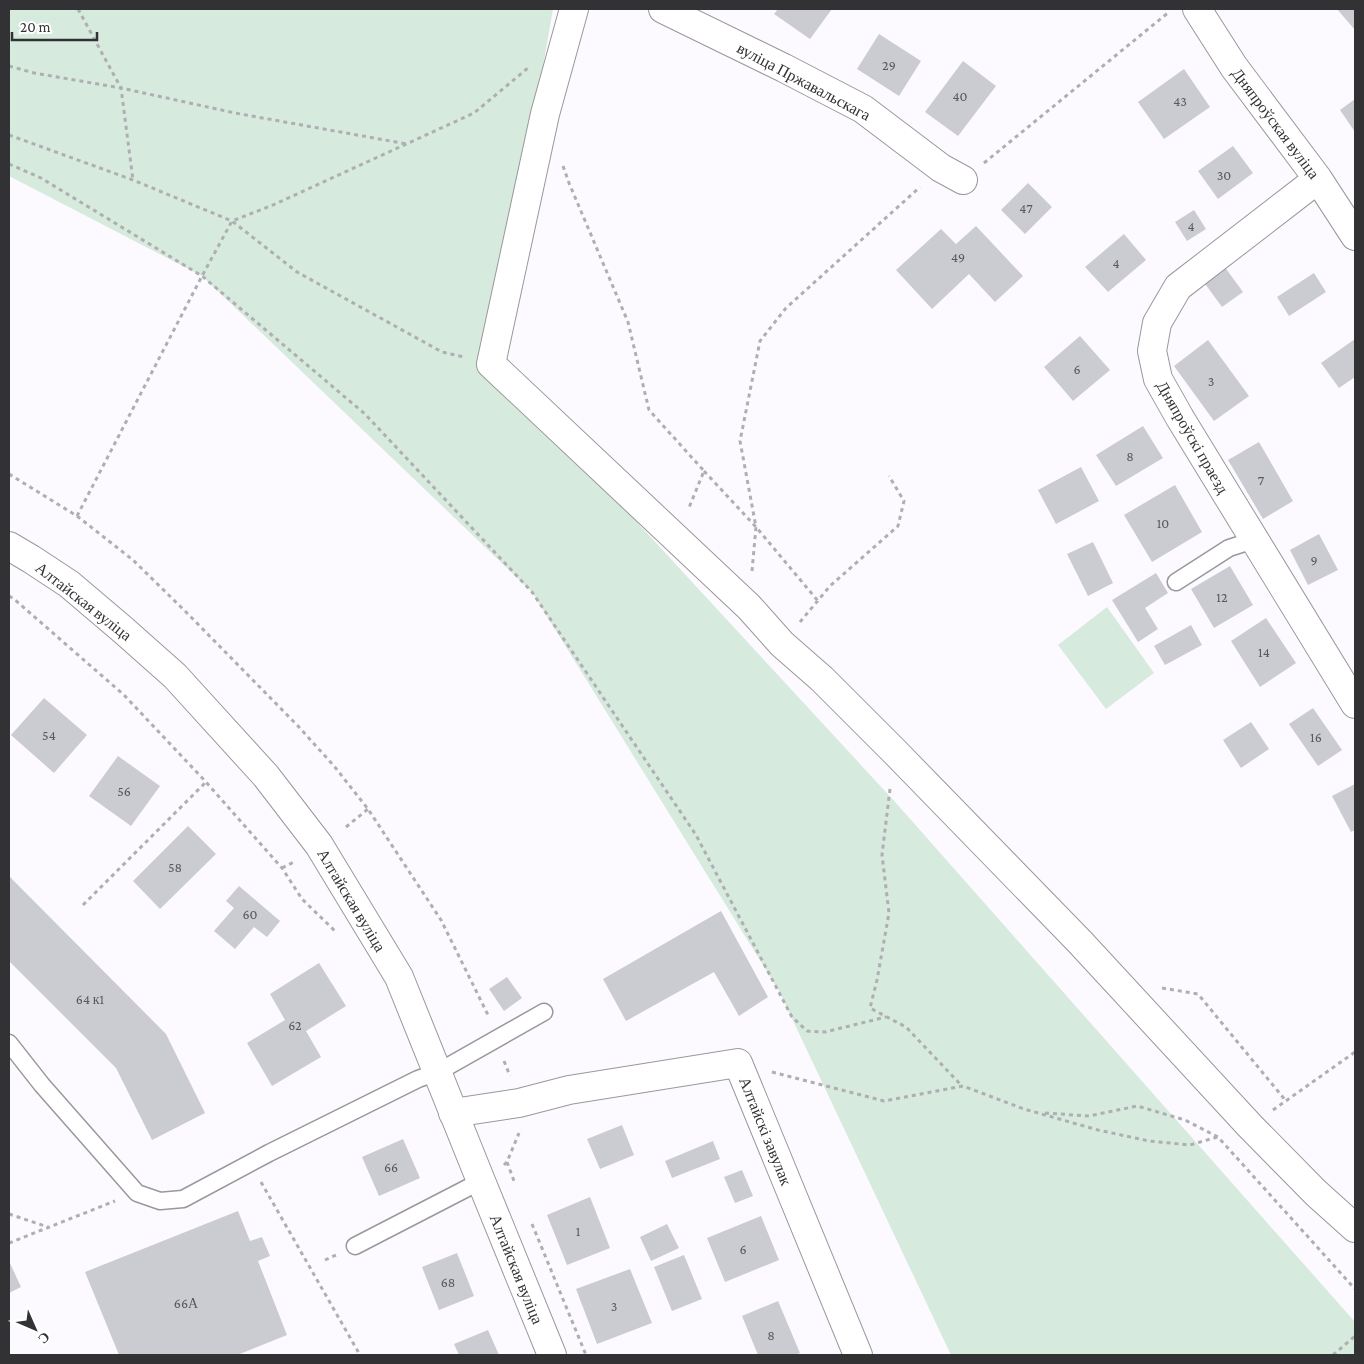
<svg xmlns="http://www.w3.org/2000/svg" width="1364" height="1364" font-family="'Crimson Pro',serif">
  <rect width="100%" height="100%" fill="#fcfaff"/>
  <path fill="#d6eade" d="M9 9H553L491 364 896 803 1355 1322V1355H951L779 991 532 592 202 276 9 176Z
    M1107 607 1154 673 1106 709 1058 645Z"/>
  <path fill="#cbcbd2" d="M778 9H832L810 39 774 14Z
    M1337 9H1355V30Z
    M879 34 921 61 899 96 857 69Z
    M963 61 996 86 958 136 925 112Z
    M1184 69 1210 107 1164 139 1138 102Z
    M1355 99V132L1340 110Z
    M1233 146 1253 173 1218 199 1198 171Z
    M1028 183 1052 207 1025 234 1001 210Z
    M1194 210 1206 229 1187 241 1175 222Z
    M976 226 1023 276 995 302 969 274 932 309 896 270 941 229 956 244Z
    M1124 234 1146 260 1108 292 1085 267Z
    M1224 266 1243 292 1222 307 1203 281Z
    M1314 273 1326 292 1289 316 1277 297Z
    M1080 336 1110 370 1073 401 1044 367Z
    M1355 339V377L1339 388 1321 363Z
    M1208 340 1249 396 1214 421 1174 366Z
    M1143 426 1163 458 1116 486 1096 455Z
    M1259 442 1293 501 1263 519 1228 460Z
    M1081 467 1099 501 1056 524 1038 490Z
    M1175 485 1202 532 1152 562 1124 515Z
    M1319 534 1338 570 1308 585 1290 550Z
    M1093 542 1113 583 1088 596 1067 554Z
    M1230 566 1253 605 1214 628 1191 589Z
    M1156 573 1168 593 1145 608 1158 629 1138 642 1112 600Z
    M1266 618 1296 663 1260 687 1231 641Z
    M1191 625 1202 645 1165 665 1154 646Z
    M44 698 87 735 54 773 11 735Z
    M1313 708 1342 750 1318 766 1289 724Z
    M1251 722 1269 749 1241 768 1223 740Z
    M118 756 160 786 131 826 89 796Z
    M1355 784V830L1351 832 1332 796Z
    M188 826 216 854 160 909 133 881Z
    M9 876 166 1034 205 1113 152 1140 116 1068 9 961Z
    M239 886 280 921 267 937 254 927 235 949 214 931 234 908 226 901Z
    M721 911 768 997 739 1016 714 972 626 1021 603 979Z
    M319 963 346 1006 306 1031 321 1057 272 1086 247 1043 285 1020 270 994Z
    M507 977 522 998 504 1011 489 989Z
    M622 1125 634 1155 600 1169 587 1139Z
    M403 1139 420 1178 379 1196 362 1157Z
    M713 1141 720 1159 672 1178 665 1161Z
    M742 1170 753 1196 735 1203 724 1177Z
    M590 1197 610 1248 567 1265 547 1215Z
    M238 1211 250 1241 262 1237 270 1256 258 1261 287 1335 237 1355H119L85 1272Z
    M761 1216 779 1260 725 1282 707 1238Z
    M667 1224 679 1248 651 1261 640 1237Z
    M457 1253 474 1296 439 1310 422 1267Z
    M684 1255 702 1299 672 1311 654 1267Z
    M9 1261 21 1287 9 1293Z
    M630 1269 652 1323 597 1344 576 1289Z
    M778 1301 800 1353 795 1355H758L742 1316Z
    M488 1330 499 1355H459L454 1344Z"/>
  <g fill="none" stroke-linecap="round" stroke-linejoin="round">
    <defs>
      <path id="lane" d="M1176 582 1229 548 1254 540
        M9 1043 42 1085 137 1193 160 1201 183 1199 269 1153 418 1079 438 1072 544 1012
        M355 1246 481 1181"/>
      <path id="street" d="M574 9 545 114 491 364 749 607 782 644 822 679 895 752 1080 942 1250 1126 1316 1193 1355 1228
        M663 9 784 68 863 109 941 168 963 180
        M1197 9 1234 67 1318 179 1355 236
        M1318 179 1178 287 1157 323 1152 351 1158 379 1180 418 1355 704
        M453 1113 519 1103 569 1090 738 1063 858 1355"/>
      <path id="secondary" d="M9 546 31 559 69 584 122 629 175 676 266 776 319 845 399 977 481 1181 552 1355"/>
    </defs>
    <use href="#lane" stroke="#9a979d" stroke-width="19"/>
    <use href="#street" stroke="#9a979d" stroke-width="30"/>
    <use href="#secondary" stroke="#9a979d" stroke-width="30"/>
    <path stroke="#afaeb2" stroke-width="3" stroke-dasharray="4 4" stroke-linecap="butt" d="M78 9 121 88 133 180
      M9 66 34 73 121 88 235 113 407 144
      M9 135 133 180 232 221 297 272 442 352 464 357
      M984 163 1169 12
      M9 164 41 178 202 276 365 414 532 592 696 835 792 1017 807 1031 825 1032 886 1017
      M563 166 569 183 628 322 649 410 704 471 688 510
      M704 471 756 527 818 601
      M9 474 77 516 133 560 186 612 298 726 334 766 368 809 441 920 489 1017
      M77 516 202 276 232 221 273 205 474 113 528 68
      M752 571 756 527 740 441 760 341 786 308 920 187
      M9 596 14 599 124 695 206 782 282 868 302 899 336 932
      M800 622 830 586 898 526 904 501 889 476
      M890 789 882 855 889 913 877 980 870 1008 906 1027 962 1086
      M346 827 368 809
      M282 868 296 861
      M83 905 206 782
      M1162 988 1198 994 1286 1101
      M504 1061 510 1076
      M772 1072 884 1101 963 1086 1024 1109 1098 1130 1149 1141 1190 1145 1221 1136
      M1273 1110 1355 1052
      M1045 1113 1089 1116 1137 1106 1185 1120 1218 1137 1355 1289
      M507 1162 514 1181
      M504 1165 507 1162 519 1133
      M261 1182 360 1355
      M9 1214 48 1227
      M532 1224 586 1355
      M9 1243 115 1201
      M325 1260 336 1255
      M1333 1355 1355 1336"/>
    <use href="#lane" stroke="#fff" stroke-width="16"/>
    <use href="#street" stroke="#fff" stroke-width="28"/>
    <use href="#secondary" stroke="#fff" stroke-width="28"/>
  </g>
  <g text-anchor="middle" stroke-width="4.5" stroke-linejoin="round" paint-order="stroke">
    <g font-size="14" fill="#58585c">
      <text x="889" y="70">29</text>
      <text x="960" y="101">40</text>
      <text x="1180" y="106">43</text>
      <text x="1224" y="180">30</text>
      <text x="1026" y="213">47</text>
      <text x="1191" y="231">4</text>
      <text x="958" y="262">49</text>
      <text x="1116" y="268">4</text>
      <text x="1077" y="374">6</text>
      <text x="1211" y="386">3</text>
      <text x="1130" y="461">8</text>
      <text x="1261" y="485">7</text>
      <text x="1163" y="528">10</text>
      <text x="1314" y="565">9</text>
      <text x="1222" y="602">12</text>
      <text x="1264" y="657">14</text>
      <text x="49" y="740">54</text>
      <text x="1316" y="742">16</text>
      <text x="124" y="796">56</text>
      <text x="175" y="872">58</text>
      <text x="250" y="919">60</text>
      <text x="90" y="1004">64 к1</text>
      <text x="295" y="1030">62</text>
      <text x="391" y="1172">66</text>
      <text x="578" y="1236">1</text>
      <text x="743" y="1254">6</text>
      <text x="448" y="1287">68</text>
      <text x="186" y="1308">66А</text>
      <text x="614" y="1311">3</text>
      <text x="771" y="1340">8</text>
    </g>
    <g font-size="16" fill="#323134" stroke="#fff">
      <text transform="translate(804 81) rotate(28)" y="6">вуліца Пржавальскага</text>
      <text transform="translate(1276 123) rotate(53)" y="6">Дняпроўская вуліца</text>
      <text transform="translate(1193 437) rotate(60)" y="6">Дняпроўскі праезд</text>
      <text transform="translate(84 601) rotate(38)" y="6">Алтайская вуліца</text>
      <text transform="translate(352 900) rotate(59)" y="6">Алтайская вуліца</text>
      <text transform="translate(766 1131) rotate(68)" y="6">Алтайскі завулак</text>
      <text transform="translate(517 1269) rotate(68)" y="6">Алтайская вуліца</text>
    </g>
  </g>
  <rect width="1364" height="1364" fill="none" stroke="#323134" stroke-width="20"/>
  <g transform="translate(35 1329) rotate(135)" stroke="#ffffff" stroke-width="4" paint-order="stroke">
  <path d="M0-4L9 19L0 12L-9 19Z" fill="#323134"/>
  <text y="-8" font-size="14" font-weight="bold" text-anchor="middle" fill="#323134">С</text>
  </g>
  <path d="M12 32v8h85v-8" fill="none" stroke="#323134" stroke-width="2.5"/>
  <text x="20" y="32" font-size="15" fill="#323134" stroke="#ffffff" stroke-width="4" paint-order="stroke">20 m</text>
</svg>
